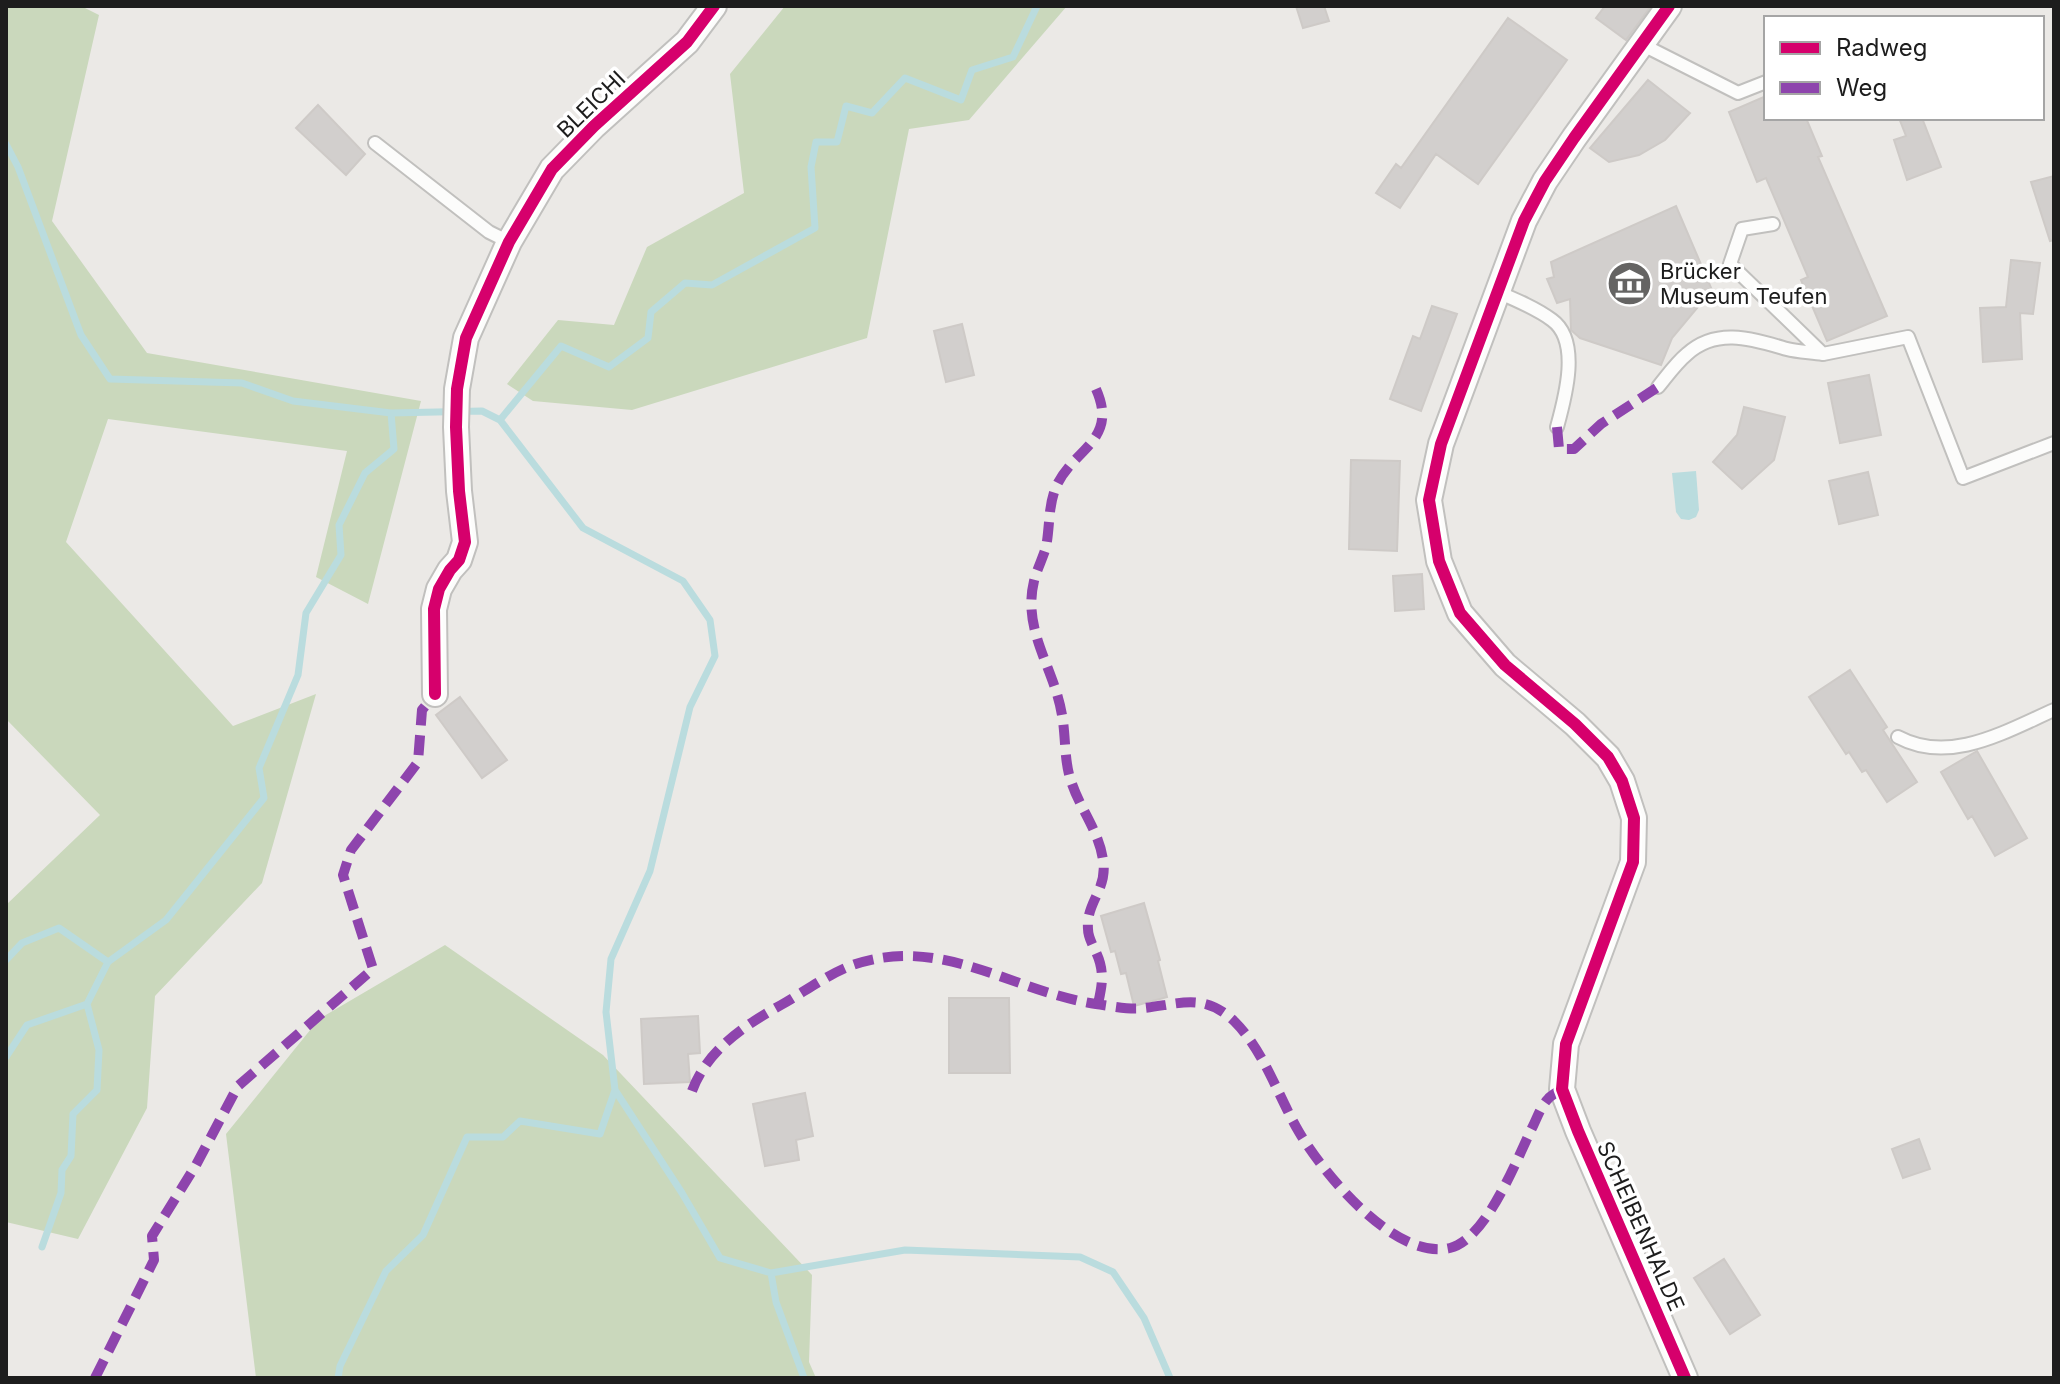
<svg xmlns="http://www.w3.org/2000/svg" width="2060" height="1384" font-family="Inter,sans-serif">
  <rect width="100%" height="100%" fill="#ebe9e6"/>
  <path fill="#cad8bc" d="M6 6H81L99 15 52 221 147 353 421 401 368 604 316 577 347 451 108 419 66 542 233 726 316 694 262 883 155 996 147 1108 78 1239 6 1222V905L100 815 6 719Z
    M785 6H1067L969 120 909 129 867 338 632 410 533 401 507 384 558 320 614 325 647 247 744 193 730 74Z
    M445 945 603 1055 812 1275 809 1362 816 1378H256L226 1134 319 1019Z"/>
  <path fill="#badcde" d="M1696 471 1699 510 1696 517 1689 520 1681 519 1676 512 1672 473Z"/>
  <g fill="none" stroke-linecap="round" stroke-linejoin="round">
    <path stroke="#badcde" stroke-width="7" d="M6 144 18 167 81 335 110 379 242 383 293 401 391 413 482 411 500 420 583 528 683 581 710 620 715 656 690 707 650 871 611 959 606 1012 615 1090 682 1193 720 1258 771 1273 905 1250 1080 1257 1113 1272 1144 1318 1170 1378
      M500 420 561 346 609 367 648 338 651 312 685 283 712 285 815 228 811 167 816 142H837L846 106 872 113 905 78 961 100 972 70 1013 57 1037 6
      M6 960 22 943 59 928 108 962 166 920 264 798 259 768 298 675 306 613 341 555 339 525 365 473 394 449 391 413
      M6 1057 27 1025 87 1004 108 962
      M42 1247 61 1193 62 1170 71 1156 73 1114 97 1090 99 1050 87 1004
      M771 1273 776 1302 804 1378
      M338 1378 340 1366 386 1271 423 1235 467 1137H503L520 1121 600 1134 615 1090"/>
  </g>
  <path fill="#d2cfcd" stroke="#cecac7" stroke-width="2" d="M1296 6H1324L1329 21 1303 28Z
    M1605 6H1651L1626 40 1596 18Z
    M1508 18 1567 60 1478 184 1436 154 1400 208 1376 193 1396 164 1401 168Z
    M1648 80 1690 113 1665 140 1639 155 1609 162 1590 148Z
    M1766 96V118H1806L1822 156 1818 157 1887 316 1827 341 1801 280 1808 277 1766 178 1757 182 1729 112Z
    M318 105 365 154 346 175 296 128Z
    M1899 118H1922L1941 167 1907 180 1894 140 1906 136Z
    M2054 176V240L2050 241 2031 182Z
    M1676 206 1712 290 1672 338 1661 365 1580 338 1571 330 1570 299 1557 303 1547 279 1554 277 1551 262Z
    M2011 260 2040 263 2033 314 2020 313 2022 359 1983 362 1980 308 2006 307Z
    M1432 306 1457 314 1421 411 1390 399 1413 336 1420 339Z
    M962 324 974 375 946 382 934 331Z
    M1869 375 1881 435 1840 443 1828 383Z
    M1744 407 1785 417 1774 460 1742 489 1713 462 1737 435Z
    M1351 460 1400 461 1397 551 1349 549Z
    M1868 472 1878 515 1839 524 1829 481Z
    M1422 574 1424 609 1395 611 1393 576Z
    M1850 670 1887 727 1883 730 1917 782 1887 802 1866 770 1862 772 1849 752 1846 754 1809 697Z
    M460 697 507 760 482 778 436 715Z
    M1977 751 2027 838 1995 856 1972 816 1968 819 1941 772Z
    M1144 903 1160 960 1158 961 1167 997 1134 1006 1126 973 1121 974 1115 951 1111 952 1101 916Z
    M949 998H1009L1010 1073H949Z
    M698 1016 700 1053 688 1054 690 1082 644 1084 641 1019Z
    M805 1093 813 1136 796 1140 799 1160 765 1166 753 1104Z
    M1919 1139 1930 1169 1903 1178 1892 1149Z
    M1724 1259 1760 1315 1730 1334 1694 1278Z"/>
  <g fill="none" stroke-linecap="round" stroke-linejoin="round">
    <defs>
      <path id="lane" d="M1641 44 1738 93 1766 82
        M375 143 489 232 509 242
        M1773 224 1742 229 1730 264 1823 354 1908 337 1963 478 2054 443
        M1495 291C1514 299 1536 308 1552 320 1581 341 1565 398 1557 427
        M1658 387C1667 376 1676 363 1687 354 1717 327 1752 339 1787 349 1798 352 1811 352 1823 354
        M1898 737C1950 765 2006 731 2054 710"/>
      <path id="street" d="M1669 6 1574 138 1545 181 1524 221 1441 444 1429 500 1439 561 1460 613 1505 665 1575 724 1608 757 1622 781 1634 818 1633 862 1566 1044 1562 1089 1578 1131 1685 1378
        M435 694 434 609 439 589 450 570 459 560 465 542 459 491 456 427 457 389 466 338 509 242 552 169 594 126 687 42 714 6"/>
    </defs>
    <use href="#lane" stroke="#c1c0be" stroke-width="16"/>
    <use href="#street" stroke="#c1c0be" stroke-width="28"/>
    <use href="#lane" stroke="#fcfcfb" stroke-width="12"/>
    <use href="#street" stroke="#fcfcfb" stroke-width="24"/>
    <path stroke="#8e44ad" stroke-width="10" stroke-dasharray="20 10" stroke-linecap="butt" d="M1096 389C1119 441 1073 448 1056 487 1048 506 1050 527 1046 547 1043 558 1037 569 1034 581 1022 631 1054 667 1062 715 1066 737 1064 761 1071 781 1080 809 1099 831 1103 860 1108 890 1086 901 1088 929 1088 940 1097 951 1100 963 1104 978 1101 990 1098 1004
      M1557 427 1559 449H1574L1601 424 1658 387
      M692 1091C707 1050 745 1025 781 1005 804 992 827 975 850 966 940 933 1010 991 1096 1004 1111 1006 1129 1010 1144 1008 1181 1004 1204 992 1235 1022 1264 1051 1278 1096 1299 1132 1323 1173 1395 1261 1450 1248 1487 1239 1517 1158 1533 1126 1537 1118 1541 1106 1548 1099 1551 1095 1558 1092 1562 1089
      M95 1378 154 1260 152 1236 196 1165 238 1086 373 969 343 875 351 850 418 762 422 710 435 694"/>
    <defs>
      <path id="cycleway" d="M1669 6 1574 138 1545 181 1524 221 1441 444 1429 500 1439 561 1460 613 1505 665 1575 724 1608 757 1622 781 1634 818 1633 862 1566 1044 1562 1089 1578 1131 1685 1378
        M435 694 434 609 439 589 450 570 459 560 465 542 459 491 456 427 457 389 466 338 509 242 552 169 594 126 687 42 714 6"/>
    </defs>
    <use href="#cycleway" stroke="#fff" stroke-width="17"/>
    <use href="#cycleway" stroke="#d6006c" stroke-width="12"/>
  </g>
  <defs>
    <symbol id="museum-disc" viewBox="-11 -11 22 22"><circle r="9.5" fill="#656463" stroke="#fff"/><path d="M0-6L6-3V-2H-6V-3ZM-5-1h2V3h-2ZM-1-1h2V3h-2ZM3-1h2V3H3ZM-6 4H6V6H-6Z" fill="#fff"/></symbol>
  </defs>
  <g fill-rule="evenodd">
    <use href="#museum-disc" x="1604" y="258" width="51" height="51"/>
  </g>
  <g text-anchor="middle" stroke-width="7" stroke-linejoin="round" paint-order="stroke">
    <g font-size="22" fill="#1d1d1d" stroke="#fff">
      <text transform="translate(591 104) rotate(-44)" y="8">BLEICHI</text>
      <text transform="translate(1641 1226) rotate(66)" y="8">SCHEIBENHALDE</text>
    </g>
    <g font-size="22" fill="#1d1d1d" stroke="#fff" text-anchor="start">
      <text x="1660" y="279">Brücker<tspan x="1660" dy="25">Museum Teufen</tspan></text>
    </g>
  </g>
  <rect width="2060" height="1384" fill="none" stroke="#1d1d1d" stroke-width="16"/>
  <rect x="1764" y="16" width="280" height="104" fill="#ffffff" stroke="#a5a5a5" stroke-width="2"/>
  <rect x="1780" y="42" width="40" height="12" fill="#d6006c" stroke="#a5a5a5" stroke-width="2"/>
  <text x="1836" y="56" font-size="24" fill="#1d1d1d">Radweg</text>
  <rect x="1780" y="82" width="40" height="12" fill="#8e44ad" stroke="#a5a5a5" stroke-width="2"/>
  <text x="1836" y="96" font-size="24" fill="#1d1d1d">Weg</text>
</svg>
